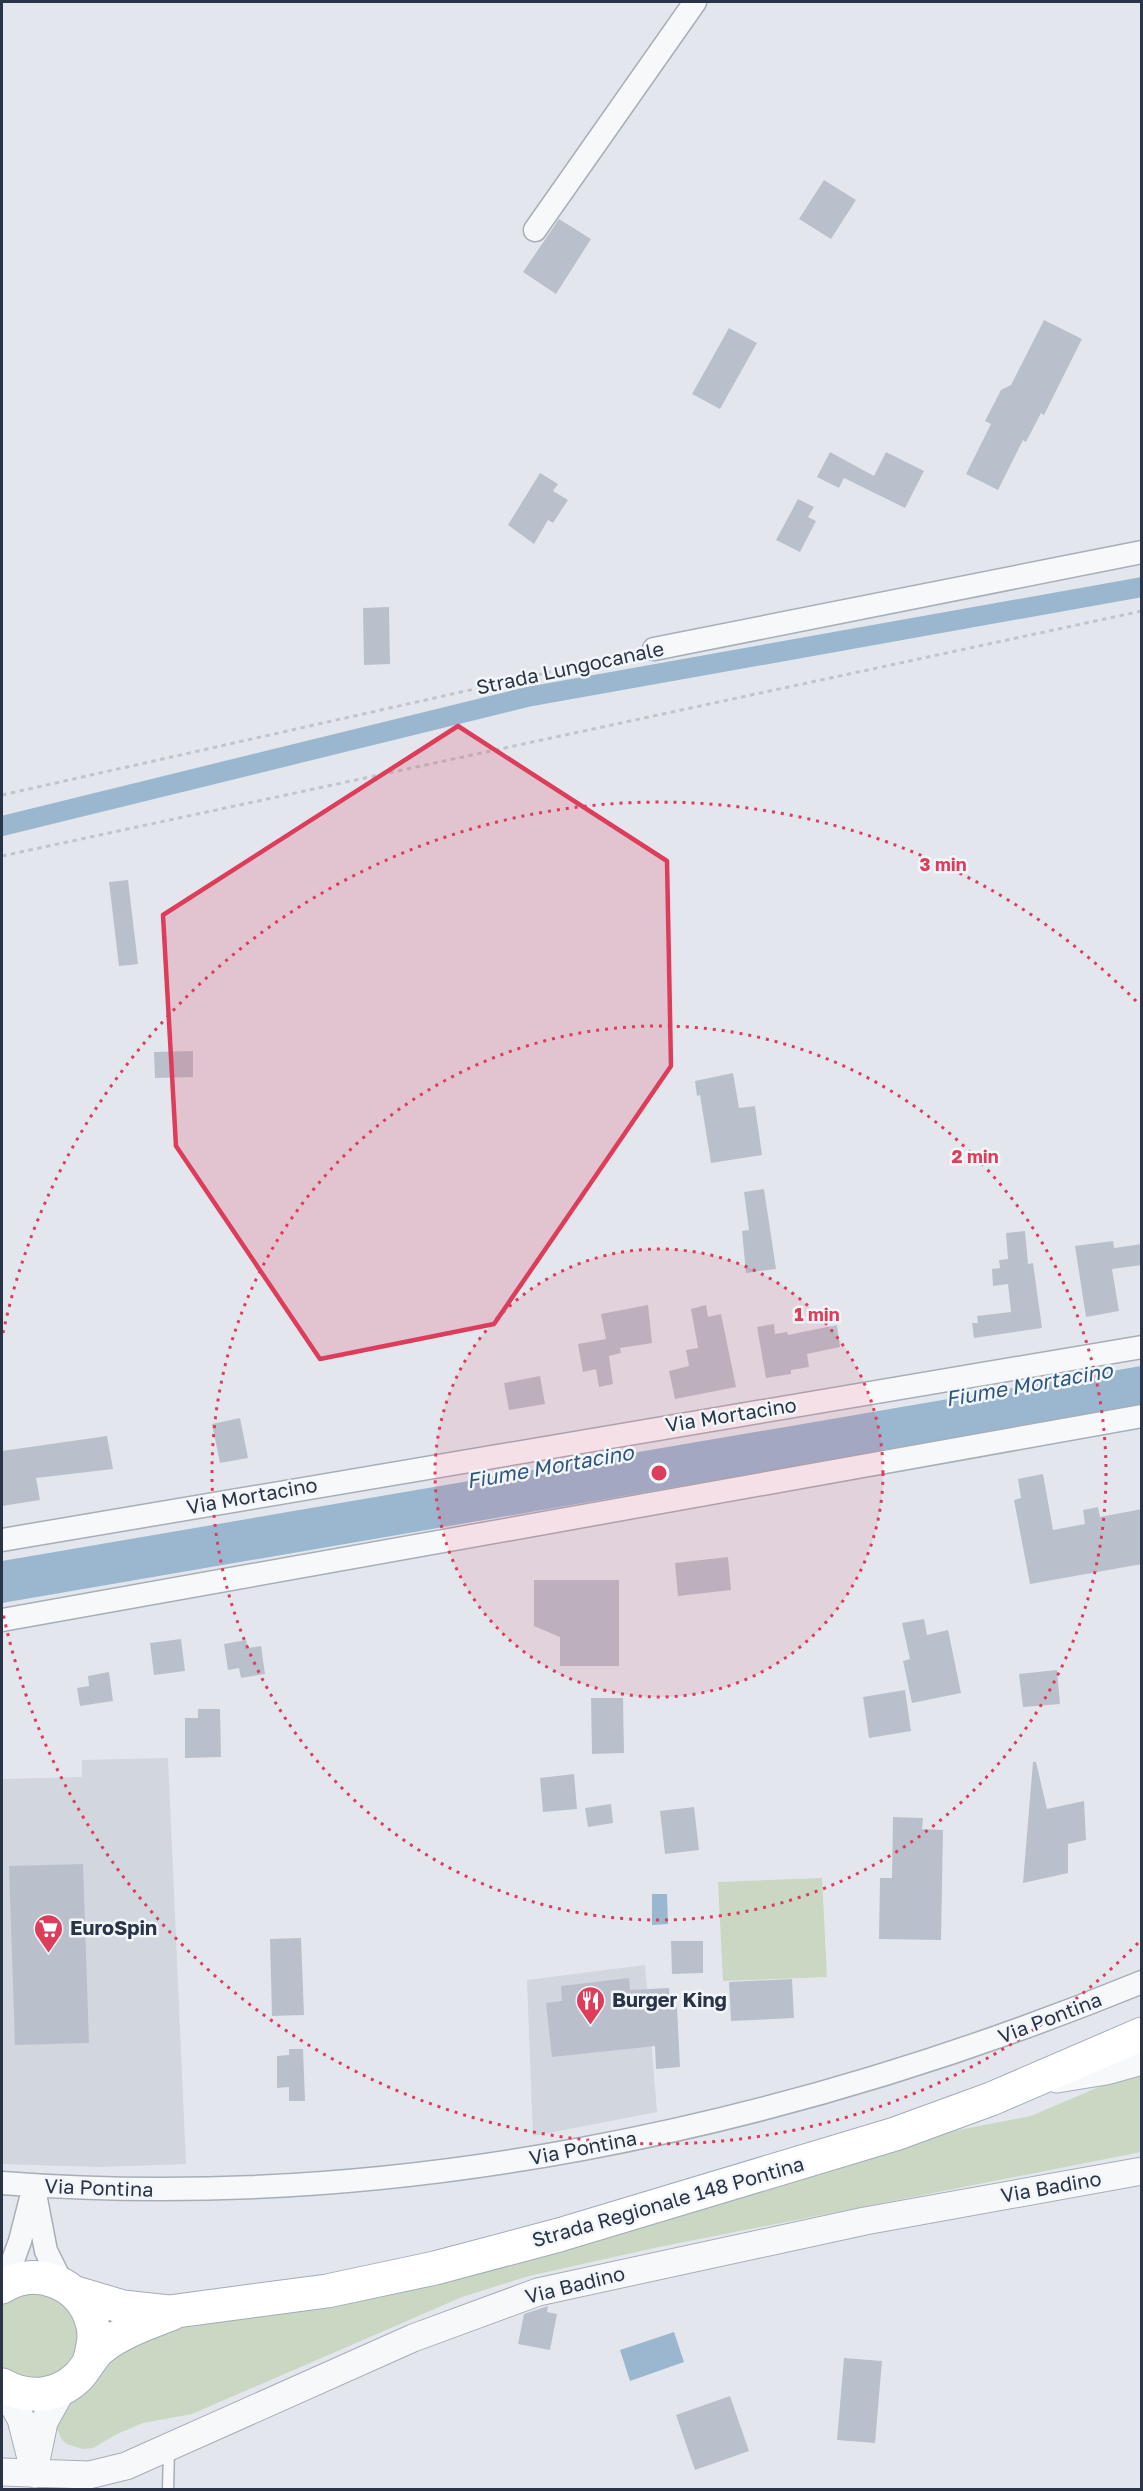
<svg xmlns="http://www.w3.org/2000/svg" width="1143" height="2491" font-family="'Golos Text',sans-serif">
  <rect width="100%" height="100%" fill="#e3e7ed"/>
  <path fill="#d1d6df" d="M168 1758 186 2164 100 2167 2 2164V1779L82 1777V1760Z
    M645 1965 657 2112 533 2136 527 1980Z"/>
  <path fill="#c9d7c3" d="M822 1878 827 1977 723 1981 718 1882Z
    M1141 2069V2152L654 2248 529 2276 462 2297 192 2414 143 2423 117 2434 93 2448 83 2449 67 2444 62 2440 55 2425 63 2408 79 2398 110 2358 151 2336 169 2334 168 2328 901 2141 1031 2116Z
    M31 2291C39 2293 55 2295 61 2300 99 2336 66 2397 17 2375 11 2372 6 2371 2 2366V2306L16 2295Z"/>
  <path fill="#9bb7d0" d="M1141 1366V1407L2 1603V1561Z
    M652 1894H667L668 1924 652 1925Z
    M674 2332 684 2362 630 2381 620 2350Z"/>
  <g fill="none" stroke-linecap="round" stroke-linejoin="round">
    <path stroke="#9bb7d0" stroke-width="20" d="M2 826 527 697 1142 587"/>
  </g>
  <path fill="#bac0cb" d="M824 180 856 200 831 239 799 219Z
    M559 219 591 239 556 294 523 272Z
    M1044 320 1082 339 1044 415 1041 413 1026 442 1023 440 998 490 966 474 991 424 985 421 1001 390 1011 385Z
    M729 328 757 343 720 409 692 394Z
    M830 452 874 476 886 452 924 471 905 508 844 478 839 488 817 477Z
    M540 473 558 484 553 491 568 500 553 523 548 520 534 544 508 525Z
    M798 499 814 507 808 517 816 521 800 552 776 540Z
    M389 607 390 664 364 665 363 608Z
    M128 880 138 964 119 966 109 882Z
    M193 1051V1077L155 1078 154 1052Z
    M733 1073 739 1108 755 1106 762 1155 711 1163 700 1095 697 1096 695 1081Z
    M764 1189 776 1269 746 1273 742 1231 749 1230 744 1192Z
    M1025 1231 1028 1264 1033 1263 1042 1328 974 1338 972 1323H978L977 1316 1011 1312 1008 1284 993 1286 992 1269 1000 1268 999 1260 1008 1259 1006 1233Z
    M1113 1241 1114 1248 1142 1244V1265L1112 1269 1119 1311 1086 1317 1075 1246Z
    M648 1305 652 1343 620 1348 621 1353 609 1356 613 1384 599 1387 596 1369 583 1372 578 1344 606 1339 601 1314Z
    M706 1305 708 1317 721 1314 736 1387 675 1399 669 1371 689 1366 686 1350 698 1348 691 1309Z
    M774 1324 775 1334 787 1332 788 1335 837 1325 840 1347 807 1354 809 1367 791 1370V1374L766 1378 757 1327Z
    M540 1376 545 1404 509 1410 504 1383Z
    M240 1418 248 1458 220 1463 212 1424Z
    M107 1436 113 1469 36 1478 40 1500 2 1506V1451Z
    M1043 1474 1053 1530 1085 1524 1083 1510 1098 1507 1100 1517 1142 1509V1564L1030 1584 1014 1500 1021 1498 1018 1479Z
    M728 1557 731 1590 678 1596 675 1563Z
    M534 1580H619V1666H560V1637L534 1626Z
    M924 1619 927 1635 948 1630 961 1693 912 1703 903 1661 910 1659 902 1623Z
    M181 1639 185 1671 154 1675 150 1643Z
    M246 1640 248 1648 261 1646 265 1674 241 1678 239 1668 228 1670 224 1644Z
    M1057 1670 1060 1704 1023 1707 1019 1674Z
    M109 1672 113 1701 80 1706 77 1688 89 1686 88 1676Z
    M905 1690 911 1731 869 1738 863 1697Z
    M591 1698H623L624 1753 592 1754Z
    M198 1709H220L221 1757 185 1758V1718H198Z
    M1033 1762H1036L1047 1809 1084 1801 1086 1840 1068 1844V1873L1023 1883Z
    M574 1774 577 1809 543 1812 540 1778Z
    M611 1804 613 1823 588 1827 585 1808Z
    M694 1807 699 1850 665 1854 660 1811Z
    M893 1817 923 1818 922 1829 943 1830 941 1940 879 1939 880 1878H892Z
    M83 1864 89 2043 15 2045 9 1866Z
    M301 1938 304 2015 272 2016 270 1939Z
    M671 1941H703V1973L672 1974Z
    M629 1978 630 1990 669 1988 670 2007H677L680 2067 656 2069 655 2046 552 2057 546 2003 562 2001 561 1986Z
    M792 1979 794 2018 731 2021 729 1982Z
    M289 2049H303L305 2101H289V2087L277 2088V2056L289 2055Z
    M548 2306 547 2312 557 2314 550 2350 518 2344 524 2314Z
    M844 2358 882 2361 875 2443 837 2440Z
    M730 2396 749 2451 695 2470 676 2415Z"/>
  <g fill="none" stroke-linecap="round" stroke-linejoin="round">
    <defs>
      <path id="service" d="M168 2490 169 2449"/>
      <path id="minor" d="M535 230 695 2
        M654 649 1142 552
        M2 1540 1142 1347
        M2 1620 1142 1416
        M2 2183C391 2213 782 2129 1142 1982
        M36 2199 46 2251 62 2283
        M4 2285 20 2241 34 2186"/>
      <path id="tertiary" d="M1057 2079 1106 2071 1142 2061
        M2 2385 21 2419 35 2474
        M36 2461 44 2422 63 2388
        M2 2472 89 2475 126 2466 413 2338 538 2292 865 2221 1142 2171"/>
      <path id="primary" d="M2 2287C36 2265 81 2283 92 2322 96 2335 93 2347 90 2359
        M76 2293 123 2307 169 2312 327 2291 435 2268 559 2235 895 2134 991 2099 1142 2034
        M2 2385C27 2399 56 2398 78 2377 87 2368 91 2356 101 2348 121 2332 148 2323 171 2314"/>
    </defs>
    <use href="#service" stroke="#a7aeb8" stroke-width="13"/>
    <use href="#minor" stroke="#a7aeb8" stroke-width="25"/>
    <use href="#tertiary" stroke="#a7aeb8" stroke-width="29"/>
    <use href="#primary" stroke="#a1acba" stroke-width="35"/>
    <path stroke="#c1c5cb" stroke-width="3" stroke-dasharray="4.5 4.5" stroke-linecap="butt" d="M2 795 635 653
      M2 856 1142 611"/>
    <use href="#service" stroke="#f7f8fa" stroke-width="10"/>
    <use href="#minor" stroke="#f7f8fa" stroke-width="22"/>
    <use href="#tertiary" stroke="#f7f8fa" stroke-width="27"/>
    <use href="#primary" stroke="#fff" stroke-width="33"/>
  </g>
  <path fill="#dd3d5b" fill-opacity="0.2" stroke="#dd3d5b" stroke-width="4.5" stroke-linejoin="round" d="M458 726 667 861 671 1066 494 1324 320 1359 176 1146 163 915Z"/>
  <circle cx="659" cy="1473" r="224" fill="#dd3d5b" fill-opacity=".12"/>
  <g fill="none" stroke="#dd3d5b" stroke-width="3" stroke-dasharray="3 6">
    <circle cx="659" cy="1473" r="224"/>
    <circle cx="659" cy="1473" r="447"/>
    <path d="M1138 1943A671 671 0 0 1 3 1613M3 1333A671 671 0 0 1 1138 1003"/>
  </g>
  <defs>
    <symbol id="supermarket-pin" viewBox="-11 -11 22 30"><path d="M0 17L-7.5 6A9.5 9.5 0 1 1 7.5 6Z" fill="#dd3d5b" stroke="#f3f6f9"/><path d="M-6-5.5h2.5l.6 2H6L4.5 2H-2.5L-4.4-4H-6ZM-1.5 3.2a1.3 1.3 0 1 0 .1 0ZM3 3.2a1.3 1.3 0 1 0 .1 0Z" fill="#fff"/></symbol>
    <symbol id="restaurant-pin" viewBox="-11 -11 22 30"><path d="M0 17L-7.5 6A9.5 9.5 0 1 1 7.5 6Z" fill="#dd3d5b" stroke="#f3f6f9"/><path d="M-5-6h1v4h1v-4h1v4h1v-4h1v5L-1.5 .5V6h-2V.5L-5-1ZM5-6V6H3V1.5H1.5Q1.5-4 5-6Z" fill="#fff"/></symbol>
  </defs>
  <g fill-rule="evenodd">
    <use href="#supermarket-pin" x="32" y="1912" width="33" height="45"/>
    <use href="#restaurant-pin" x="574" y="1984" width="33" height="45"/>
  </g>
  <g text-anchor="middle" stroke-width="5" stroke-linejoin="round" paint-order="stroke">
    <g font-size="20" fill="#293547" stroke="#f3f6f9">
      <text transform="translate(570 668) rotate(-12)" y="7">Strada Lungocanale</text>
      <text transform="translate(731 1415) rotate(-9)" y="7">Via Mortacino</text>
      <text transform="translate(252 1496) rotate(-10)" y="7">Via Mortacino</text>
      <text transform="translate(1050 2018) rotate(-21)" y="7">Via Pontina</text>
      <text transform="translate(583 2148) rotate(-11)" y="7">Via Pontina</text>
      <text transform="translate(1051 2187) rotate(-10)" y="7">Via Badino</text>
      <text transform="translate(99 2188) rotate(2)" y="7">Via Pontina</text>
      <text transform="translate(668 2202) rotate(-16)" y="7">Strada Regionale 148 Pontina</text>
      <text transform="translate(575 2285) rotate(-14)" y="7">Via Badino</text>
    </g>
    <g font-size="20" font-weight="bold" fill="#293547" stroke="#f3f6f9" text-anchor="start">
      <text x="70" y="1935">EuroSpin</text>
      <text x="612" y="2007">Burger King</text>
    </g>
    <g font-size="21" font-style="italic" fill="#2e5680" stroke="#f3f6f9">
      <text transform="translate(1029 1385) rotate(-10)" y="7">Fiume Mortacino</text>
      <text transform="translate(550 1467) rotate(-10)" y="7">Fiume Mortacino</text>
    </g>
  </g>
  <circle cx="659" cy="1473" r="9" fill="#dd3d5b" stroke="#f3f6f9" stroke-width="3"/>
  <g font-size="18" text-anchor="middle" font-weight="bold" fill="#dd3d5b" stroke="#f3f6f9" stroke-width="5" stroke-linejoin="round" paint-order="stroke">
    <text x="943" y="871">3 min</text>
    <text x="975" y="1163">2 min</text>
    <text x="817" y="1321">1 min</text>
  </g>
  <rect width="1143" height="2491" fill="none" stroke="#293547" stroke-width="6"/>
</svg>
